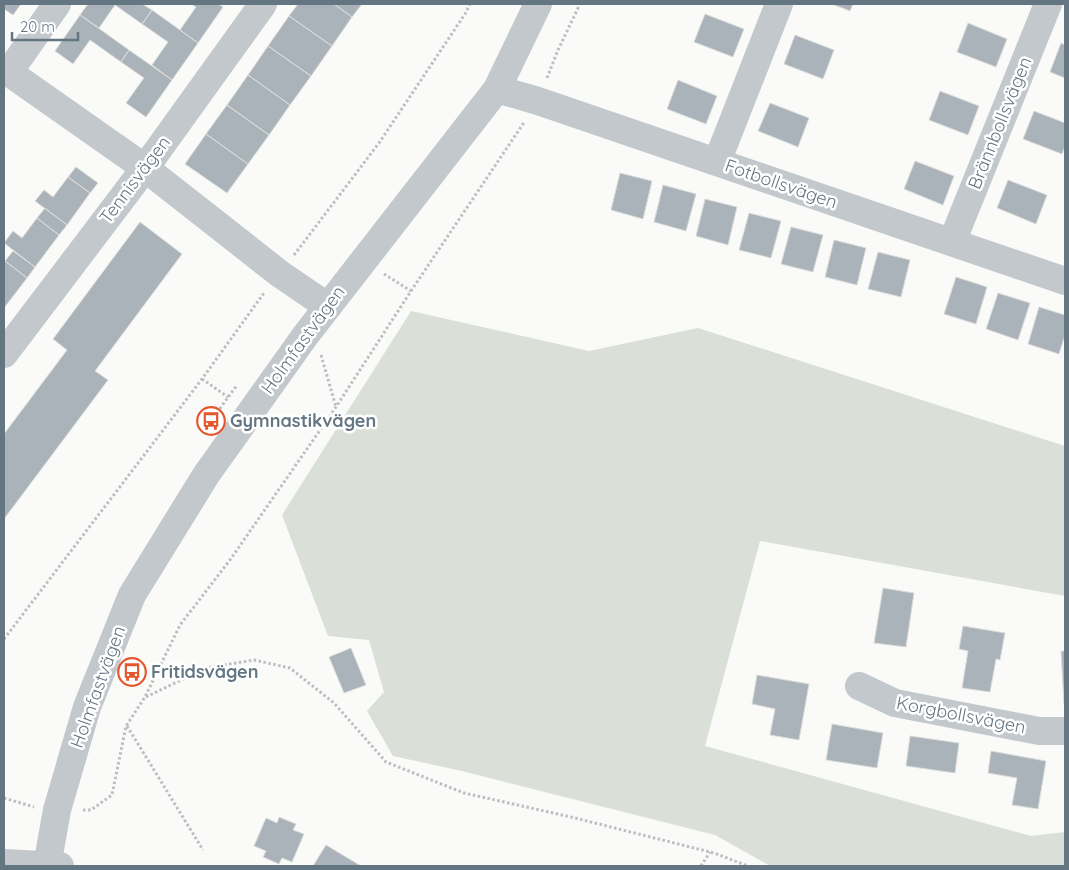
<svg xmlns="http://www.w3.org/2000/svg" width="1069" height="870" font-family="Quicksand,sans-serif">
  <rect width="100%" height="100%" fill="#fafaf8"/>
  <path fill="#dadfd7" d="M411 311 589 351 698 328 1065 446V596L760 541 705 746 1031 836 1065 832V866H770L715 835 462 771 393 756 367 711 384 692 369 640 328 636 282 515Z"/>
  <path fill="#aab3b9" stroke="#dcdcda" d="M4 4H21L13 15 4 9Z
    M88 4H142L152 10 142 24 115 5 99 28 80 15Z
    M191 4H218L223 7 198 43 180 30 196 7Z
    M298 4H334L352 17 332 46 289 16Z
    M334 4H362L352 17Z
    M832 4H853L850 11Z
    M152 10 198 43 172 80 152 65 168 42 142 24Z
    M705 14 744 29 733 57 694 42Z
    M80 15 129 50 121 62 90 40 73 64 55 51Z
    M289 16 332 46 311 76 268 46Z
    M968 23 1007 39 996 67 957 52Z
    M795 35 834 50 823 79 784 64Z
    M1061 43 1065 45V78L1050 72Z
    M268 46 311 76 290 105 248 75Z
    M129 50 172 80 146 117 126 103 144 78 121 62Z
    M248 75 290 105 269 135 227 105Z
    M678 80 717 96 706 124 667 109Z
    M940 91 979 106 968 135 929 120Z
    M770 103 809 118 798 147 758 131Z
    M227 105 269 135 248 164 206 134Z
    M1034 111 1065 123V146L1062 154 1023 139Z
    M206 134 248 164 227 193 185 164Z
    M915 161 954 176 943 205 904 189Z
    M76 167 98 183 90 193 68 177Z
    M620 173 652 181 643 219 611 210Z
    M68 177 90 193 67 225 35 201 44 190 53 197Z
    M1008 180 1047 195 1036 224 997 208Z
    M663 185 696 194 686 231 654 222Z
    M705 199 737 207 728 245 696 236Z
    M45 208 67 225 59 235 37 218Z
    M749 213 781 221 771 258 739 250Z
    M37 218 59 235 35 267 4 243 13 231 22 238Z
    M140 222 182 254 95 371 108 380 4 519V434L67 350 53 339Z
    M791 227 823 235 813 272 781 264Z
    M834 240 866 248 857 285 825 277Z
    M13 251 35 267 27 278 5 261Z
    M878 252 910 260 901 297 868 289Z
    M5 261 27 278 4 308V263Z
    M956 277 987 287 976 324 944 314Z
    M998 293 1030 303 1018 340 986 329Z
    M1039 307 1065 315V335L1059 354 1028 344Z
    M883 588 914 593 906 647 874 643Z
    M963 626 1005 633 1000 660 996 659 990 692 962 688 968 651 959 649Z
    M351 648 366 685 344 693 329 657Z
    M1061 651H1065V704H1064Z
    M757 675 809 684 799 740 770 735 775 709 752 704Z
    M832 724 883 733 877 768 826 760Z
    M910 736 959 743 955 773 906 766Z
    M991 751 1046 761 1038 809 1012 805 1017 778 988 773Z
    M279 817 296 824 293 830 304 834 292 862 282 858 279 864 263 857 266 851 254 846 266 818 277 823Z
    M326 845 361 866H313Z"/>
  <g fill="none" stroke-linecap="round" stroke-linejoin="round">
    <path stroke="#bbbfc2" stroke-width="3" stroke-dasharray="2.5 2.5" stroke-linecap="butt" d="M547 78 558 50 580 4
      M294 255 379 143 465 14 470 4
      M384 274 411 291
      M321 355 336 407
      M202 379 228 397
      M205 429 237 385
      M4 639 202 379 264 293
      M146 697 206 668 254 660 290 668 334 703 386 762 464 793 571 817 714 853 748 866
      M127 726 203 850
      M4 798 34 807
      M83 810H91L112 795 126 726 145 697 180 625 230 560 336 407 411 291 525 121
      M701 866 710 852"/>
    <path stroke="#c3c8cc" stroke-width="28" d="M4 69 145 168 280 274 327 306
      M9 72 57 4
      M497 89 538 101 1065 281
      M717 162 779 4
      M952 242 1048 4
      M4 354 145 168 263 4
      M859 686 895 703 1039 731H1065
      M4 863 60 866
      M47 866 57 810 87 707 132 595 206 475 305 336 497 89 538 4"/>
  </g>
  <defs>
    <symbol id="bus-ring" viewBox="-11 -11 22 22"><circle r="9.5" fill="#fff" stroke="#e4572e" stroke-width="1.5"/><path d="M-5-6H5V4H4V6H2V4H-2V6H-4V4H-5ZM-3.5-4V0h7V-4ZM-3.5 1.2v1.5H-2V1.2ZM2 1.2v1.5H3.5V1.2Z" fill="#e4572e"/></symbol>
  </defs>
  <g fill-rule="evenodd">
    <use href="#bus-ring" x="195" y="405" width="32" height="32"/>
    <use href="#bus-ring" x="116" y="656" width="32" height="32"/>
  </g>
  <g text-anchor="middle" stroke-width="5" stroke-linejoin="round" paint-order="stroke">
    <g font-size="18" fill="#657683" stroke="#fff">
      <text transform="translate(1000 123) rotate(-68)" y="6">Brännbollsvägen</text>
      <text transform="translate(135 180) rotate(-53)" y="6">Tennisvägen</text>
      <text transform="translate(781 184) rotate(19)" y="6">Fotbollsvägen</text>
      <text transform="translate(303 340) rotate(-54)" y="6">Holmfastvägen</text>
      <text transform="translate(98 687) rotate(-70)" y="6">Holmfastvägen</text>
      <text transform="translate(961 715) rotate(11)" y="6">Korgbollsvägen</text>
    </g>
    <g font-size="18" font-weight="bold" fill="#657683" stroke="#fff" text-anchor="start">
      <text x="230" y="427">Gymnastikvägen</text>
      <text x="151" y="678">Fritidsvägen</text>
    </g>
  </g>
  <rect width="1069" height="870" fill="none" stroke="#657683" stroke-width="10"/>
  <path d="M12 32v8h66v-8" fill="none" stroke="#657683" stroke-width="2.5"/>
  <text x="20" y="32" font-size="15" fill="#657683" stroke="#ffffff" stroke-width="4" paint-order="stroke">20 m</text>
</svg>
